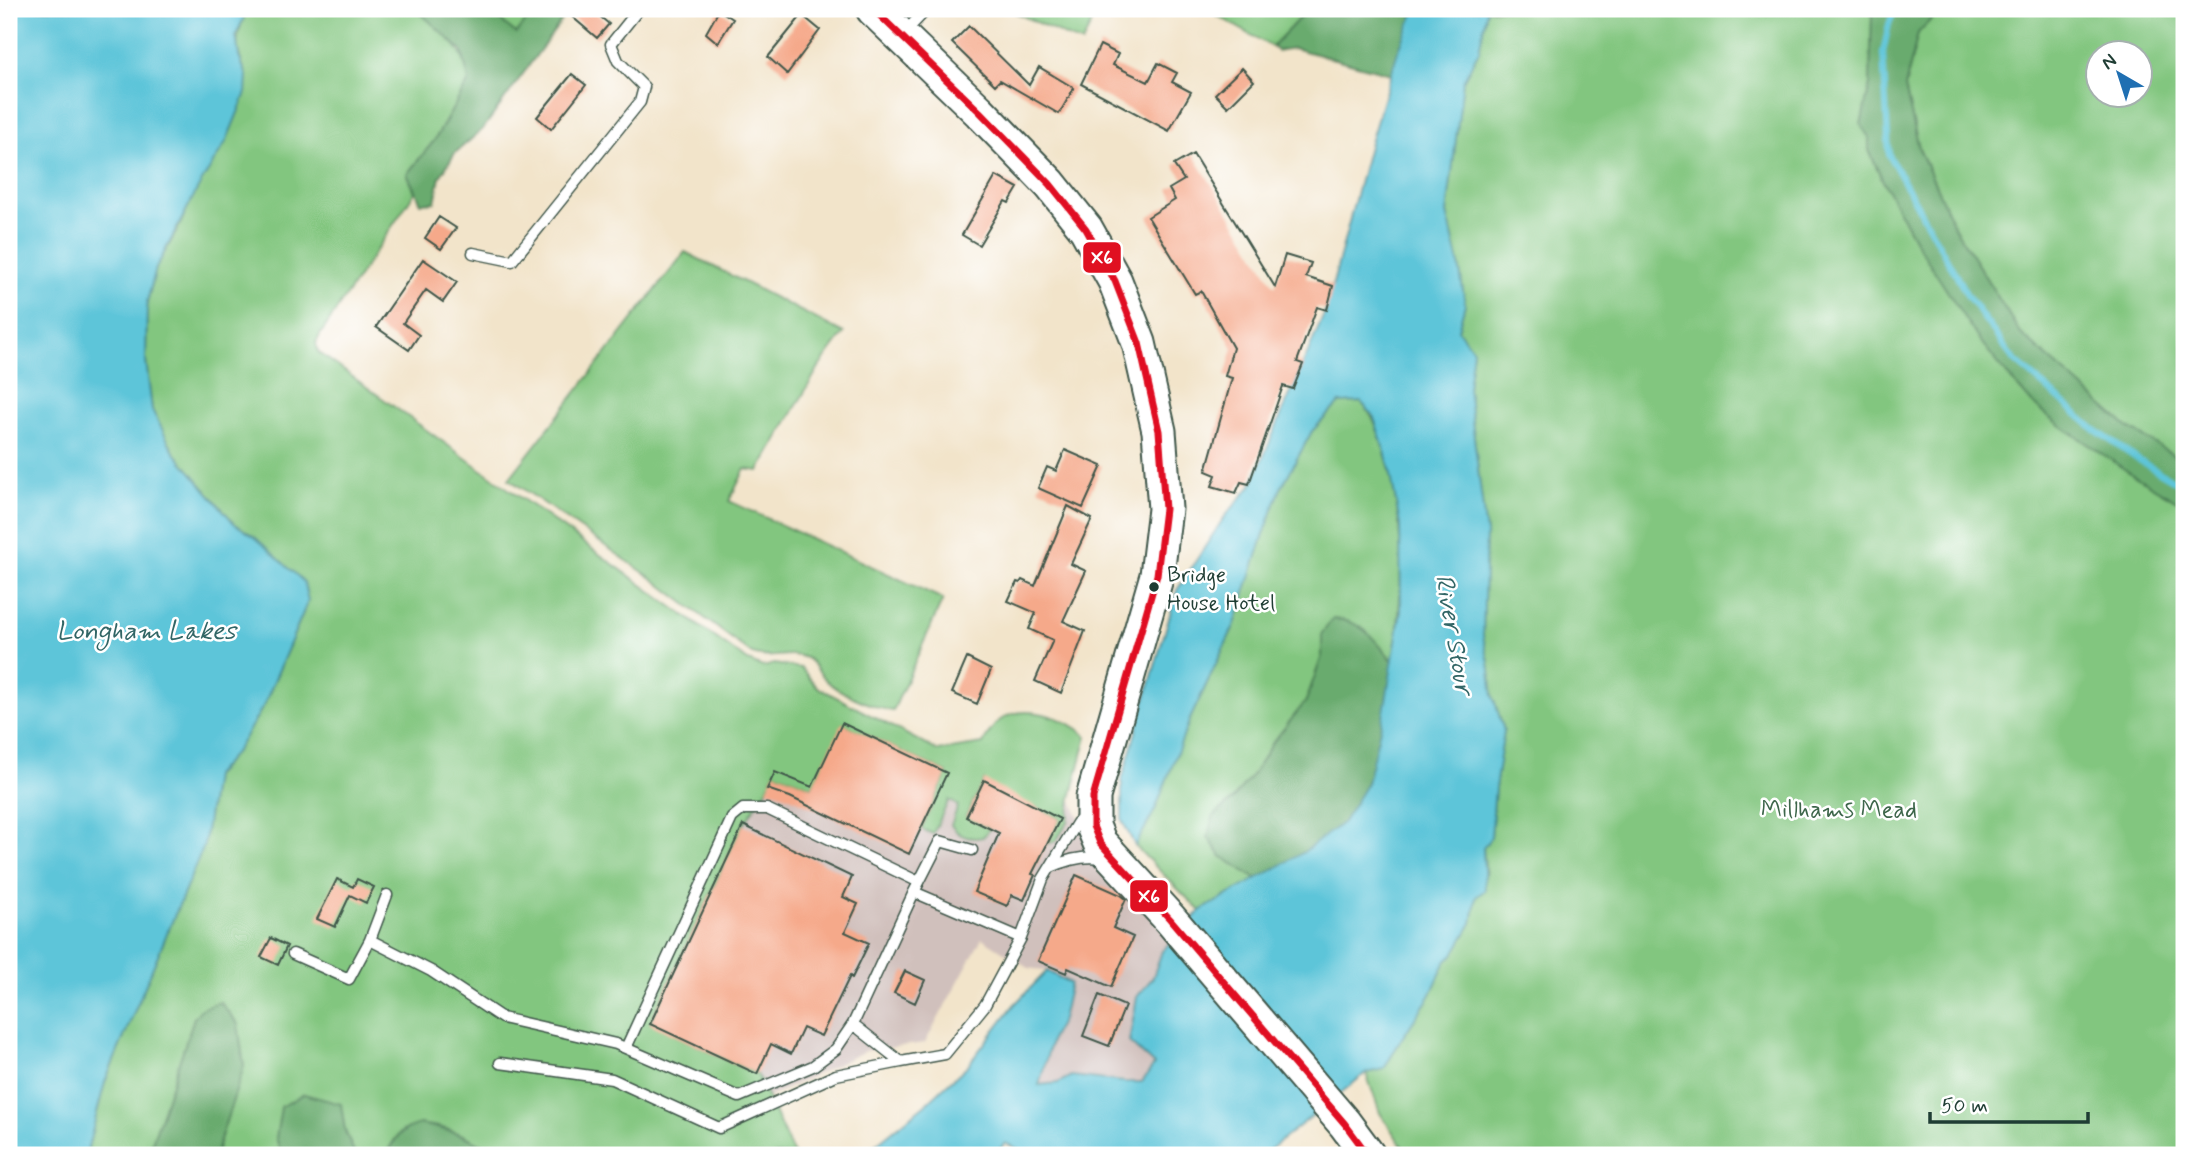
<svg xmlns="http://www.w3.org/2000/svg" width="2193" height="1164" font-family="Mynerve,sans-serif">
  <rect width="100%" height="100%" fill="#fff"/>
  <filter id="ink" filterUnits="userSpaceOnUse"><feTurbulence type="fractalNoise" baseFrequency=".0143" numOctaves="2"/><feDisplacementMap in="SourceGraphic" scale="14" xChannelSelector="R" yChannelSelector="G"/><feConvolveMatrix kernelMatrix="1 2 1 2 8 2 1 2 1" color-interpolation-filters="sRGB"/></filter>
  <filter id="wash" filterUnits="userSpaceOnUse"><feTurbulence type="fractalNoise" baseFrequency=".00686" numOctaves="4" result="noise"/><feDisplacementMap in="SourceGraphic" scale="28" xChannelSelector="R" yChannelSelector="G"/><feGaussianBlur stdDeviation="1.57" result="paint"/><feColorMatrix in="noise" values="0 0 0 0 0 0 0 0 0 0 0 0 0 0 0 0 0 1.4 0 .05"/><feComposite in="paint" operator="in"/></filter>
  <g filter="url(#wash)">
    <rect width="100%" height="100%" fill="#f2e4ca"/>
    <path fill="#d0c0bc" d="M774 664 801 668 817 687 938 751 983 744 999 721 1020 713H1041L1087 736 1071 798 1088 839 1174 938 1162 951 1153 977 1137 998 1129 1042 1154 1065 1142 1082 1071 1076 1058 1083 1039 1085 1052 1038 1062 1020 1069 983 1047 971 1029 968 982 938 925 1043 865 1051 732 1115 616 1063Z"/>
    <path fill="#82c67f" stroke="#50825a" stroke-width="2" fill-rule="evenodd" d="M240 9H416C441 32 466 46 469 81L434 141 407 174 415 192 320 335 316 343 318 352 748 661 763 667 774 664 801 668 817 687 938 751 983 744C987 736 992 727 999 721 1024 701 1066 718 1087 736L1071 798 1068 822 1056 841 1047 844 1060 819 1036 807 1000 834 984 781 966 816 990 829 983 837C970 840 959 837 951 825L958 806 949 800 933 834 921 829 947 773 843 724 812 787 775 772 767 789 743 825 650 1023 757 1074 794 1155H498C477 1139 426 1113 401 1132 395 1137 390 1148 385 1155H350L354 1153 345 1131 340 1104 276 1138 282 1155H215L244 1066 194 1018 148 1155H86L105 1082 204 845 214 776 237 750 264 705 308 601 256 538 234 523 174 452 152 410 146 361 147 303 156 268 178 229 247 76C237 52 233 43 244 18Z
      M486 9H536L516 34Z
      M1008 9H1098L1082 44Z
      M1206 9H1308L1272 47Z
      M1487 9H1875L1872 15 1870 85 1861 125 1869 137V150L1883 181 1917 244 2032 403 2050 418 2133 475 2184 505V1155H1408L1380 1113 1366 1073 1384 1069 1400 1041 1430 996 1445 963 1455 952 1472 923 1476 897 1486 873 1483 848 1491 837 1495 788 1504 731 1493 696 1489 662 1483 636 1486 534 1468 388 1473 350 1458 330 1465 304 1459 264 1447 213 1463 81 1479 51Z
      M1941 9H2184V462L2126 426 2020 333 1955 228 1919 149 1905 87 1918 33ZM2098 52H2140V94H2098Z
      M685 252 844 333 819 367 759 471 745 469 729 501 943 599 893 711C877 709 840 693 828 682 820 676 815 662 806 658 789 650 771 661 752 654L653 579 509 479Z
      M1361 402C1374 416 1378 431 1384 449 1406 518 1403 592 1394 662L1361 626 1322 633V656L1306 701 1270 746 1256 770 1233 799 1213 817 1208 837 1221 856 1257 879 1200 911 1135 846 1155 810 1190 719 1235 624 1263 537 1280 490 1312 431 1339 403Z"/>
    <path fill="#69ab6e" stroke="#447451" stroke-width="2" d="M416 9H486L516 33 536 9H570L483 129 455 153 440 177 435 202 421 203 407 174 434 141 469 81 462 51Z
      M1308 9H1416L1391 74 1293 48 1277 51 1272 47Z
      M1875 9H1941L1918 33 1905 87 1919 149 1955 228 2020 333 2126 426 2184 462V505L2133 475 2050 418 2032 403 2010 378 1976 336 1917 244 1883 181 1869 150V137L1861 125 1870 85 1872 15Z
      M1333 619C1362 619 1376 642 1394 662 1384 712 1378 783 1344 822 1325 843 1283 864 1257 879L1221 856 1208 837 1213 817 1233 799 1256 770 1270 746 1306 701 1322 656V633Z
      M220 1002 238 1024 244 1066 215 1155H148L194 1018 201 1009Z
      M304 1094 341 1104 345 1131 354 1153 350 1155H282L276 1138 281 1107Z
      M420 1124C449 1130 475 1137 498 1155H385C396 1139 400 1129 420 1124Z"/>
    <path fill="#5dc5d9" stroke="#3e8186" stroke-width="2" d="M9 9H240L244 18 236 35 239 57 247 76 246 93 226 142 198 188 156 268 147 302 146 361 152 410 174 452 234 523 256 538 304 582 308 601 264 705 237 750 214 776 204 845 105 1082 86 1155H9Z
      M1416 9H1487L1479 51 1463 81 1447 213 1459 264 1465 304 1458 330 1473 350 1468 388 1486 534 1483 636 1489 662 1493 696 1504 731 1495 788 1491 837 1483 848 1485 890 1476 897 1472 923 1455 952 1445 963 1430 996 1400 1041 1384 1069 1366 1073 1263 1155H1031L1005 1143 995 1155H854L874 1146 928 1102 968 1065 1014 1005 1047 971 1070 983 1062 1020 1052 1038 1039 1085 1058 1083 1071 1076 1125 1082H1142L1154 1065 1129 1042 1137 997 1153 977 1162 951 1200 911 1304 852 1343 822 1367 783 1384 712 1401 611 1400 525 1389 464 1373 415 1361 402 1339 403 1312 431 1280 490 1263 537 1235 624 1190 719 1155 810 1135 846 1122 820V780L1177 590 1223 519 1251 486 1326 310 1369 146 1398 51Z"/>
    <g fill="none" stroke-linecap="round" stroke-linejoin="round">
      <path stroke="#5dc5d9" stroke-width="6" d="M1895 9 1889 24 1883 53 1889 155 1967 295 2013 359 2094 429 2137 459 2184 487"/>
    </g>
    <g id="blocks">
      <path fill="#f5a98a" d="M563 9H591L609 24 597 38Z
        M719 10 733 19 718 43 706 33Z
        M802 15 820 30 787 74 768 57Z
        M969 26 1029 85 1039 67 1074 88 1059 114 1000 80 995 85 952 43Z
        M1100 45 1118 54 1113 65 1148 82 1158 63 1177 73 1172 82 1191 92 1169 131 1081 84Z
        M1242 68 1254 81 1228 107 1215 94Z
        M572 74 586 85 551 129 537 117Z
        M1193 154 1275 287 1285 255 1311 263 1306 277 1333 286 1327 310 1317 307 1297 362 1303 364 1293 389 1283 386 1249 484 1241 482 1236 493 1212 486 1216 475 1206 471 1232 378 1225 376 1233 348 1201 291 1195 294 1148 217 1175 200 1169 189 1184 180 1174 165Z
        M996 176 1018 188 1009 203 1005 201 979 245 962 235Z
        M439 217 456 228 441 249 425 238Z
        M423 259 457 282 443 302 426 290 403 323 419 335 409 350 376 327Z
        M1065 450 1102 466 1083 508 1038 488 1047 467 1056 471Z
        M1068 506 1092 519 1071 564 1086 571 1063 621 1085 631 1061 693 1035 681 1053 640 1029 629 1036 613 1008 601 1017 582 1020 583 1022 580 1035 586Z
        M967 658 991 670 977 704 952 693Z
        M842 723 947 773 909 854 790 797 767 789 775 772 812 787Z
        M984 780 1060 819 1032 874 1035 875 1024 900 1012 895 1007 906 974 892 999 833 966 817Z
        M743 825 852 877 843 897 858 904 845 932 869 943 852 978 850 976 821 1036 803 1028 791 1054 771 1044 757 1074 650 1024Z
        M1076 875 1121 895 1126 899 1113 928 1133 937 1111 987 1068 968 1066 973 1038 961Z
        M337 879 353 887 357 879 374 887 366 903 350 895 335 927 317 919Z
        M271 938 287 946 278 965 261 957Z
        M905 971 925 980 915 1003 894 993Z
        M1099 995 1125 1006 1109 1046 1083 1036Z"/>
    </g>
  </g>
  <g filter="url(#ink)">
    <use href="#blocks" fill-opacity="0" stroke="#3f564a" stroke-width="2"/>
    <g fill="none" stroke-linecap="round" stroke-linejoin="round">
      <defs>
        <path id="service" d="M904 33 927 9
          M473 253 512 261 640 102 644 87 618 61 611 44 639 9
          M972 850 940 841 914 892 1021 938
          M1051 867C1067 860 1083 855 1100 858
          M387 895 370 940 431 971 502 1018 616 1044 739 1097 813 1066 836 1049 853 1024 901 1062 945 1054 985 1005 1021 938 1043 879 1077 823 1085 816
          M293 954 349 979 370 940
          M853 1024 914 892
          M626 1048 732 818 743 809H767L919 882
          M500 1063 612 1079 719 1128 836 1075 901 1062"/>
        <path id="trunk" d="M873 9 980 112 1050 184 1086 229 1115 281 1139 343 1159 431 1165 509 1157 575 1093 797V826L1100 843 1170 919 1345 1124 1368 1155"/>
      </defs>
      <use href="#service" stroke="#3f564a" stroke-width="13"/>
      <use href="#trunk" stroke="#3f564a" stroke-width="37"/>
      <use href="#service" stroke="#fff" stroke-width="10"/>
      <use href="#trunk" stroke="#fff" stroke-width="33"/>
      <defs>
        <path id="bus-1" d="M873 9 980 112 1050 184 1086 229 1115 281 1139 343 1159 431 1165 509 1157 575 1093 797V826L1100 843 1170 919 1345 1124 1368 1155"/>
      </defs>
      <use href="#bus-1" stroke="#fff" stroke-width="12"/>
      <use href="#bus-1" stroke="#e01021" stroke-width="7"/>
    </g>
  </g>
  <circle fill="#1f3d34" stroke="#fff" stroke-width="2.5" cx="1154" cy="587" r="6"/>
  <g text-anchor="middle" stroke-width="5" stroke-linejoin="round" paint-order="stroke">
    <g font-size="22" fill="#1f3d34" stroke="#fff" text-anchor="start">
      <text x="1167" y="582">Bridge<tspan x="1167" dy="28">House Hotel</tspan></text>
    </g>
    <g font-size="24" fill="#3d664a" stroke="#fff">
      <text x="1839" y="817">Millhams Mead</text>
    </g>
    <g font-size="26" font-style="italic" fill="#326666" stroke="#fff">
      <text x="146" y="639">Longham Lakes</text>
      <text transform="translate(1455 634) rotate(80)" y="9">River Stour</text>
    </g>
  </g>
  <g stroke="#fff" stroke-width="2.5">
    <rect x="1082" y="241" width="40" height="33" rx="7" fill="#e01021"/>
    <rect x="1129" y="879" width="40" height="34" rx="7" fill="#e01021"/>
  </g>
  <g font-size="19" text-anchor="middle" font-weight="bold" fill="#fff">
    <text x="1102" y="264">X6</text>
    <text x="1149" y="903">X6</text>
  </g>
  <rect width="2193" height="1164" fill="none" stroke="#fff" stroke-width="35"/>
  <g transform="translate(2119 74) rotate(321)"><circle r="33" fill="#ffffff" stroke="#a5b1ae" stroke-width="2"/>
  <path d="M0-5L12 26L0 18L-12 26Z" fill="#1f6fb2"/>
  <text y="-10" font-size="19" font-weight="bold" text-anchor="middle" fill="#1f3d34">N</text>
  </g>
  <path d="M1930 1112v10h158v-10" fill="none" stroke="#1f3d34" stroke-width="3.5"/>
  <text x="1941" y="1112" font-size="21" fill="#1f3d34" stroke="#ffffff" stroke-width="5" paint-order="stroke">50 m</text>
</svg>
